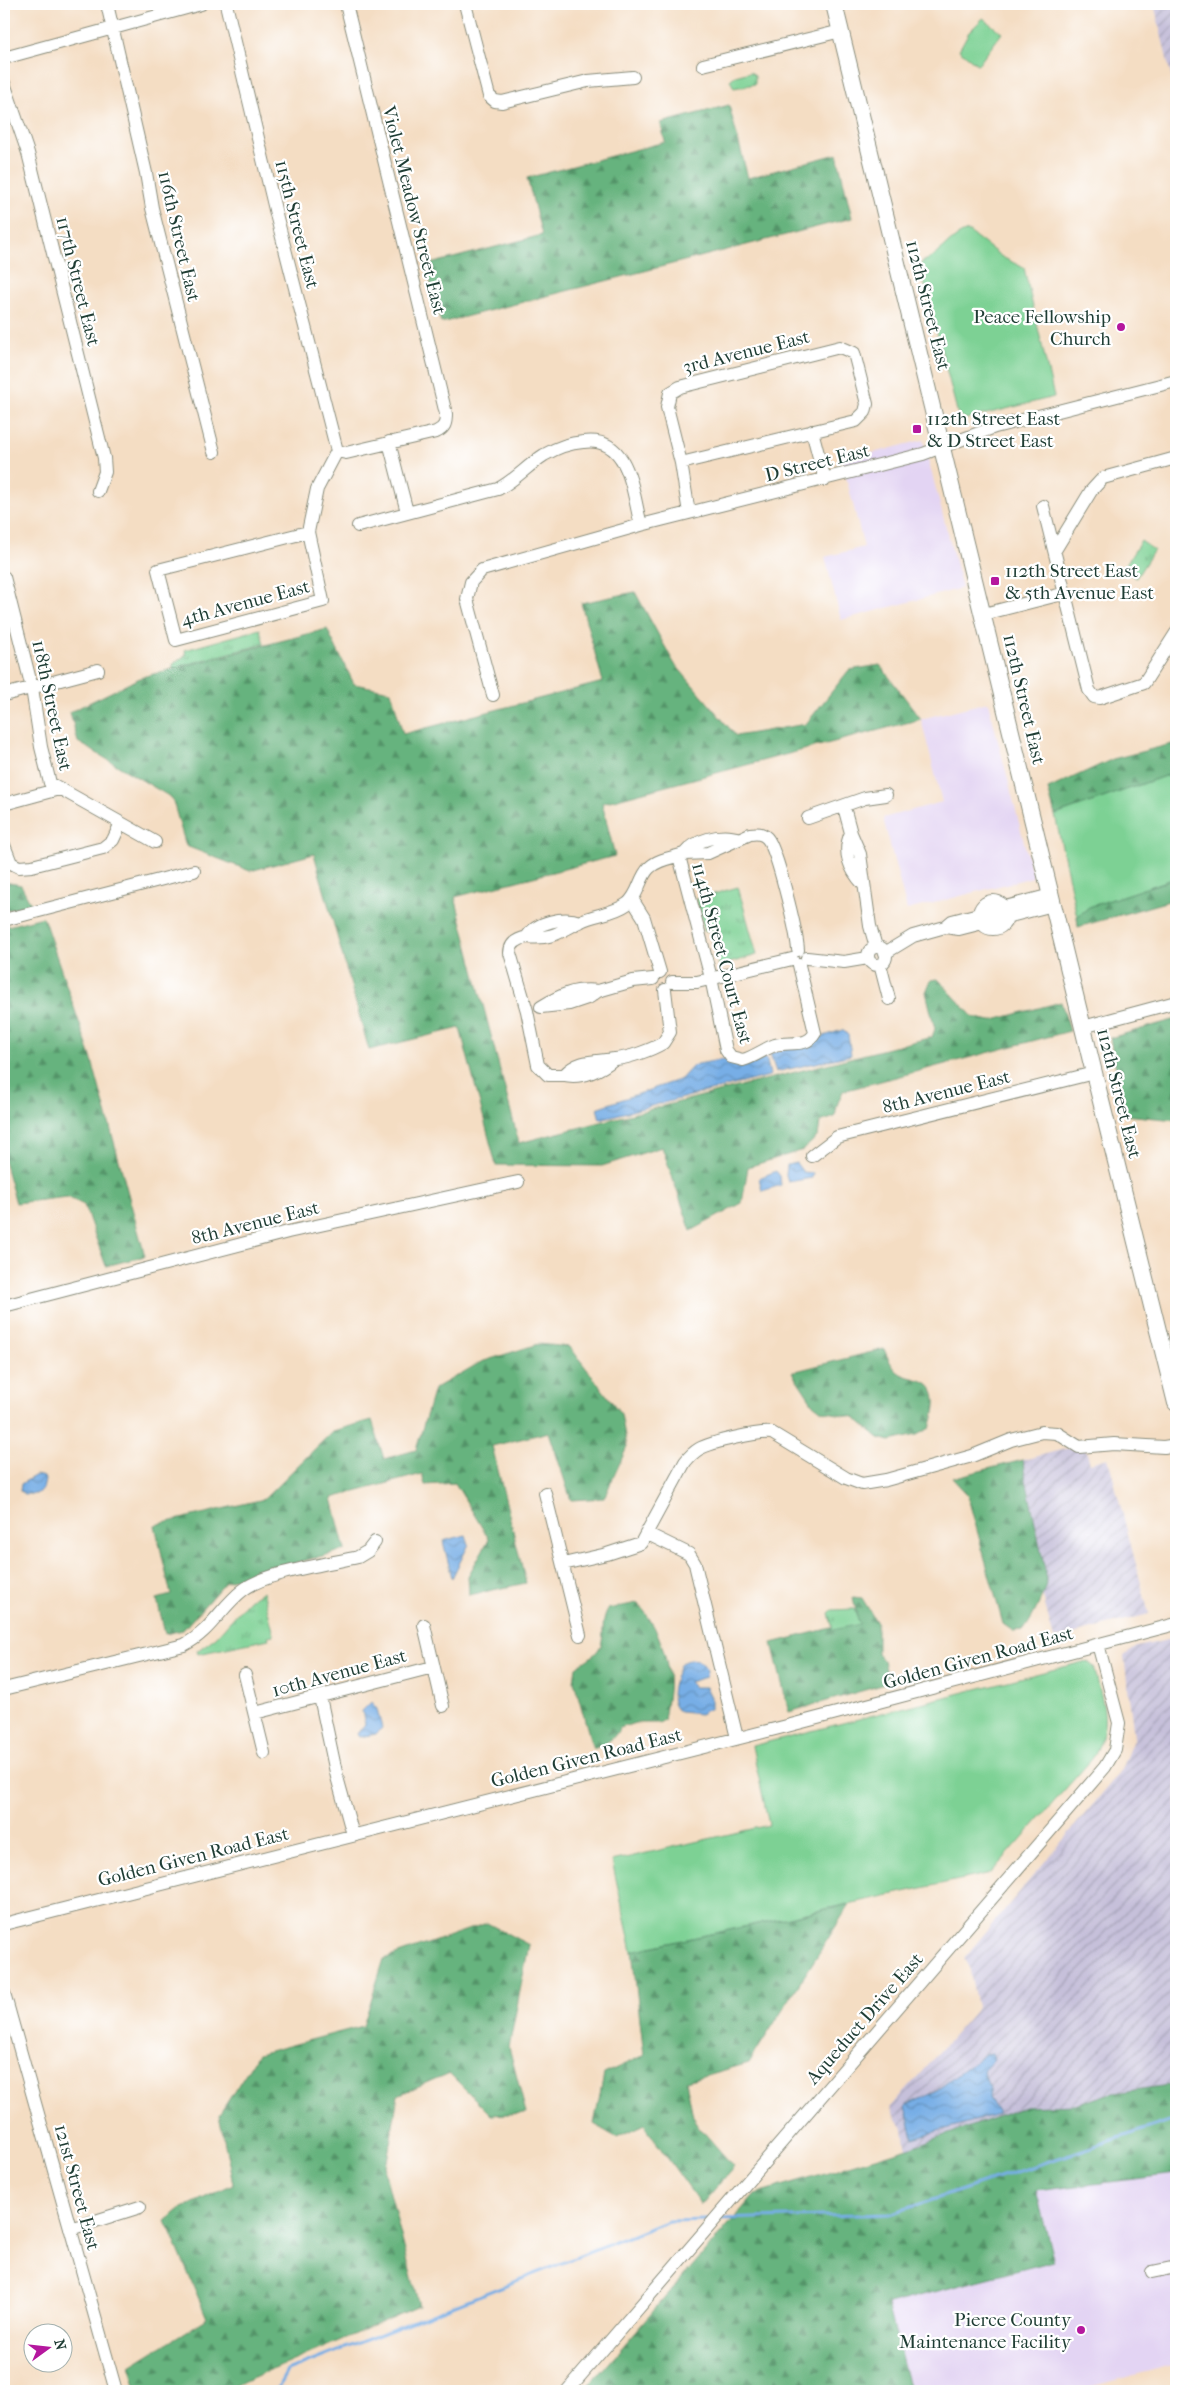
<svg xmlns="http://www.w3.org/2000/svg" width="1180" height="2395" font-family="'IM FELL French Canon',serif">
  <defs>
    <pattern id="industrial-furrows" width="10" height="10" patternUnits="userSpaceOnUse" patternTransform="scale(1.25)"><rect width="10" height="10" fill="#c6c0da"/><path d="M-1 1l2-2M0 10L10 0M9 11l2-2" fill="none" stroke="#a09db2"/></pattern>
    <pattern id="forest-firs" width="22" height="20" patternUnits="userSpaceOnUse" patternTransform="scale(1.25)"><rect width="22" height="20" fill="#66b37e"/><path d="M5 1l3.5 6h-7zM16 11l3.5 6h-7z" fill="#539368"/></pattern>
    <pattern id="park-tufts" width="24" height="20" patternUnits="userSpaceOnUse" patternTransform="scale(1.25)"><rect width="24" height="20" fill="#7dd194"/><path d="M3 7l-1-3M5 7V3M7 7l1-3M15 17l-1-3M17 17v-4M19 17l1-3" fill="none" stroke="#66ab7a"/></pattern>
    <pattern id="water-waves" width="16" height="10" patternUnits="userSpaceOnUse" patternTransform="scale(1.25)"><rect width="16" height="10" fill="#77aee6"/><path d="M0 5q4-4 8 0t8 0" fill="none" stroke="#618fbb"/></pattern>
  </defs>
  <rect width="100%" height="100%" fill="#fff"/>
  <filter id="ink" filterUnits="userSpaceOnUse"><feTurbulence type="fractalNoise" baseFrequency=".02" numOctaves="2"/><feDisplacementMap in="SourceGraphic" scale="10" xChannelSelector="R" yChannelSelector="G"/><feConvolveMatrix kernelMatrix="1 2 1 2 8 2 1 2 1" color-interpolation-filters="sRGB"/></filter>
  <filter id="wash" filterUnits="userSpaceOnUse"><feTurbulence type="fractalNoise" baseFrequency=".0096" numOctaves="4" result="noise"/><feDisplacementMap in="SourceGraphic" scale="20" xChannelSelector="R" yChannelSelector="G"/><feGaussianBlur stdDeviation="1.12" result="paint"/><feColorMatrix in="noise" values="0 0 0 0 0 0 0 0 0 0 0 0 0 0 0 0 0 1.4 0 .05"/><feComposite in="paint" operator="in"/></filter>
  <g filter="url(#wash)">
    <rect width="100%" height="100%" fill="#f4ddc3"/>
    <path fill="#e3d4f3" d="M923 440 962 588 841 620 825 557 864 547 842 461Z
      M988 702 1033 877 907 910 883 818 942 802 921 719Z
      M1176 2174V2364L1074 2391H910L887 2304 1054 2261 1035 2191Z"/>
    <path fill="url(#industrial-furrows)" d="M1154 4H1176V97Z
      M1084 1444 1090 1463 1108 1458 1149 1614 1054 1639 1008 1464Z
      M1176 1638V2084L1108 2094 1075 2105 1025 2107 907 2149 904 2130 890 2108 975 2011 977 2007 970 1971 964 1958 1120 1772 1134 1737 1124 1656 1137 1647Z"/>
    <path fill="#7dd194" stroke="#4e8764" d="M983 18 1002 33 978 65 959 50 969 32Z
      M968 231 1002 257 1024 268 1054 397 966 419 958 415 920 266 922 262C940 256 950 236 968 231Z
      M1176 772V878L1089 907 1077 917 1055 815Z
      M1087 1661 1094 1667C1103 1705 1113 1723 1092 1759L991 1873 632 1951 612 1861 769 1825 752 1746Z"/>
    <path fill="url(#forest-firs)" stroke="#427859" d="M729 105 748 178 837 154 852 218 441 323 426 265 542 235 527 178 665 142 661 123Z
      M635 592 674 663 736 736 806 724 849 670 880 665 921 719 602 803 615 856 455 897 519 1143 932 1037 935 1029 926 992 931 980 938 979 973 1017 990 1021 1061 1002 1070 1031 843 1091 837 1105 835 1117 820 1122 818 1136 803 1150 748 1167 742 1203 691 1231 662 1147 602 1166 496 1165 460 1028 369 1050 314 854 250 871 186 846 172 798 78 742 70 712 142 677 327 629 354 684 391 691 403 734 603 682 581 603Z
      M1176 743V772L1055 815 1048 789 1113 759Z
      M1176 878V899L1078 927 1077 917 1089 907Z
      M4 882 21 885 31 904 4 911Z
      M43 917 91 1057 145 1256 106 1266 84 1205 67 1197 16 1203 4 1161V927Z
      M1176 1019V1120L1125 1115 1110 1038Z
      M538 1344 570 1347 621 1414 627 1447 604 1498 571 1500 549 1432 492 1446 526 1583 469 1595 468 1576 489 1539 455 1483 425 1485 422 1474 332 1498 345 1550 226 1581 183 1630 165 1634 157 1599 171 1595 155 1525 264 1499 333 1431 372 1420 384 1459 416 1450 434 1389 481 1362Z
      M884 1349C888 1358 891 1366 898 1372 904 1377 914 1378 920 1380 942 1387 935 1412 930 1428L917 1435 890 1441 879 1438 854 1417 822 1411 813 1404 792 1372Z
      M1023 1460 1024 1470 1047 1580C1042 1599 1035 1614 1024 1630L1013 1631 1003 1624 967 1494 952 1478Z
      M853 1597 862 1598 877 1623V1653L884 1661 889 1683 789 1712 772 1643 858 1621Z
      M637 1603C655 1621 665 1648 668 1673 670 1687 666 1705 664 1720L659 1723H635L620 1728C614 1739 605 1745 593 1749L574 1681 576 1667C583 1662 593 1657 598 1650 607 1639 599 1624 608 1609Z
      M850 1904 749 2063 686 2081 694 2121 734 2167 701 2205 644 2125 617 2138 594 2124 604 2074 644 2055 632 1951Z
      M487 1923 529 1945 509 2047 526 2113 491 2115 449 2073 398 2095 385 2173 419 2306 224 2391H136L130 2366 207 2318 166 2221 179 2210 233 2184 219 2115 258 2054 363 2026 384 1959Z
      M1176 2084V2174L1036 2191 1054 2261 888 2304 910 2391H584L755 2194 915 2146 1025 2107 1075 2105 1108 2094Z"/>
    <path fill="url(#park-tufts)" stroke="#4e8764" d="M750 72 755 75V84L734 88 730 80 735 76Z
      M1141 541 1154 550 1136 578 1122 570Z
      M260 629 264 644 173 668V664L186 655 185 650Z
      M738 887 757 955 719 966 712 940 719 938 716 929 705 932 696 899Z
      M263 1591 274 1635 268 1636 269 1639 198 1654 197 1651 216 1637 249 1600Z
      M854 1609 860 1624 833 1630 829 1613 832 1610Z"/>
    <path fill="url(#water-waves)" stroke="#4b768d" d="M839 1031H844L848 1035 851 1055 776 1072 770 1054Z
      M766 1057 770 1075 769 1076 600 1119 597 1108 681 1079 693 1066 698 1064 724 1059 743 1065 753 1064Z
      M796 1163 803 1172 813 1173 812 1178 788 1182 786 1175 787 1165Z
      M776 1171 780 1176 781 1185 762 1191 759 1178Z
      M36 1475 44 1477 45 1480 43 1489 36 1494H24L20 1491 21 1484Z
      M466 1535 469 1544 452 1578 443 1541Z
      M690 1659 698 1660 707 1670 706 1677 689 1682 694 1687H706L711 1697V1708L700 1714 680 1712C665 1703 675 1675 681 1663Z
      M371 1702 377 1709 382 1728 376 1734 359 1737 357 1734 365 1724 362 1711Z
      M992 2053 994 2059 984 2070C985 2079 991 2089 989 2098L998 2111V2114L913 2138 905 2106 933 2093 985 2054Z"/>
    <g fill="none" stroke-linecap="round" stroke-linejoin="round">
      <path stroke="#77aee6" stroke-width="3" d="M720 2219 890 2214 1176 2119
        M276 2391 287 2371 669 2221 708 2220"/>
    </g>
  </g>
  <g filter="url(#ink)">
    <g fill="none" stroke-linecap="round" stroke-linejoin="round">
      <defs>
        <path id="minor" d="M107 4 146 173 152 208 214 452
          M226 4 277 218 337 451
          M465 4 489 96 495 101 502 102 588 81 633 77
          M4 58 201 4
          M703 65 841 31
          M4 83 28 153 104 458 105 472 98 491
          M812 431 825 480
          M389 442 407 512
          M337 451 346 453 436 432C445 428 446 423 446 414L346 4
          M681 463 856 421 865 412 867 404 854 353 840 347 680 387 670 393 667 407 681 463 689 513
          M1043 506 1089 690 1094 697 1099 698 1144 683 1176 633
          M358 526 498 489C515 480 527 466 544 455 556 448 569 443 583 442 630 435 632 492 641 525
          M308 532 158 570 176 640 323 601 308 532 317 489 337 451
          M1055 550 1091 491 1103 478 1176 458
          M4 577 32 688 41 747 50 783 155 842
          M984 614 1066 593
          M4 695 98 670
          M493 695 467 599 471 582 482 570 641 525 923 454 995 427 1176 381
          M4 804 59 789
          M844 807 851 833
          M808 818 865 798 886 795
          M737 838C719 834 696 839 684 854L708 853 750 834C757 833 762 833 767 838 777 849 797 933 798 950
          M4 845 11 863 19 867 32 866 103 848 113 840 121 823
          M679 856 711 978 726 1050 731 1057 743 1060C754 1057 764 1049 775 1045 789 1041 807 1048 815 1033L799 965
          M863 884C850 870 842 852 851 833L860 854 870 926 876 947
          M1051 895 952 921 945 927 959 929 1053 905
          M632 899 644 918 660 972
          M979 915a14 14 0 1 1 28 0a14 14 0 1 1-28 0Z
          M4 920 194 871
          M580 922C564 916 536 922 527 937 552 940 561 931 581 921 596 914 613 914 627 904 639 895 639 878 649 868 658 859 672 858 684 854
          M527 937C518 939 510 943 510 953L527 1011 538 1065 548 1075H564
          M868 956a9 9 0 1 1 18 0a9 9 0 1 1-18 0Z
          M885 953 913 936 945 927
          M807 958 844 962 868 958
          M880 964 889 999
          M672 982H697L792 959
          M598 991C575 988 560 995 541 1007L569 1004 590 997 598 991 633 981 653 979
          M1083 1027 1176 1002
          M614 1059C601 1070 582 1079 564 1075 579 1059 594 1062 615 1059 629 1058 651 1050 663 1043L670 1032 665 990
          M812 1156 837 1137 1094 1073
          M4 1306 288 1232 518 1182
          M545 1493 580 1635
          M648 1534 689 1554 695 1564 737 1738
          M563 1564 607 1554 641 1543 685 1462C689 1457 694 1452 699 1449 711 1442 759 1431 772 1433L846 1478 862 1484 886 1480 972 1456 1011 1440 1042 1432 1057 1433 1079 1447 1114 1444 1164 1447 1176 1445
          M424 1625 443 1706
          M245 1675 264 1753
          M4 1689 184 1645C210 1632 221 1607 243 1590 266 1572 328 1564 358 1557L368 1551 375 1542
          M320 1697 337 1777 353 1835
          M255 1713 433 1667
          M4 1924 787 1726 1176 1624
          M4 1993 116 2391
          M70 2229 140 2207
          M1152 2272 1176 2267
          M567 2391 1105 1767 1115 1750 1119 1723 1098 1644"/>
        <path id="major" d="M834 4 1094 1073 1176 1403"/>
      </defs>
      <use href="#minor" stroke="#8a8d7c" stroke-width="14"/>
      <use href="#major" stroke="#8a8d7c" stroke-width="18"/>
      <use href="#minor" stroke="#fff" stroke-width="12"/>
      <use href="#major" stroke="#fff" stroke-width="16"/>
    </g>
  </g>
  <g fill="#b5179e" stroke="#fff" stroke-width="2">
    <circle cx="1121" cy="327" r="5"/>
    <rect x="912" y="424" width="10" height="10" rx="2.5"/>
    <rect x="990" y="576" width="10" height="10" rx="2.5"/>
    <circle cx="1081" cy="2330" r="5"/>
  </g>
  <g text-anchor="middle" stroke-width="4.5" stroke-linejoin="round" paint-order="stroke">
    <g font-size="19" fill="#1f3d34" stroke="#fff">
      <text transform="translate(415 210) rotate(76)" y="7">Violet Meadow Street East</text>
      <text transform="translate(298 224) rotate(76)" y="7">115th Street East</text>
      <text transform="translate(180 236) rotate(77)" y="7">116th Street East</text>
      <text transform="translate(79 281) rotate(76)" y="7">117th Street East</text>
      <text transform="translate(929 305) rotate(76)" y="7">112th Street East</text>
      <text transform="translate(746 351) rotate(-14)" y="7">3rd Avenue East</text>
      <text transform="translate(817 462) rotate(-14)" y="7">D Street East</text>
      <text transform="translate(245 602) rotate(-15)" y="7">4th Avenue East</text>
      <text transform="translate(1025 699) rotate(77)" y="7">112th Street East</text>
      <text transform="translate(53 705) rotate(78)" y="7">118th Street East</text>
      <text transform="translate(723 953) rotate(75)" y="7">114th Street Court East</text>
      <text transform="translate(946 1091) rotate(-14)" y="7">8th Avenue East</text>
      <text transform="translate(1120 1093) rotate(76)" y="7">112th Street East</text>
      <text transform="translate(255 1222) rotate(-14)" y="7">8th Avenue East</text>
      <text transform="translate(978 1657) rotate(-15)" y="7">Golden Given Road East</text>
      <text transform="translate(339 1672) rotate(-15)" y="7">10th Avenue East</text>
      <text transform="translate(586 1757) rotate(-14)" y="7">Golden Given Road East</text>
      <text transform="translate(193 1856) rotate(-14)" y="7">Golden Given Road East</text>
      <text transform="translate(864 2018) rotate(-49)" y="7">Aqueduct Drive East</text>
      <text transform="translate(78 2187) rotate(75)" y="7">121st Street East</text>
    </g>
    <g font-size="19" fill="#1f3d34" stroke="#fff" text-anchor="end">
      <text x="1111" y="323">Peace Fellowship<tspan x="1111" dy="22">Church</tspan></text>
      <text x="927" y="425" text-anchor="start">112th Street East<tspan x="927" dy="22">&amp; D Street East</tspan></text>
      <text x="1005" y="577" text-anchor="start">112th Street East<tspan x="1005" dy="22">&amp; 5th Avenue East</tspan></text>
      <text x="1071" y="2326">Pierce County<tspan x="1071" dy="22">Maintenance Facility</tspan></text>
    </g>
  </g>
  <rect width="1180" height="2395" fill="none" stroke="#fff" stroke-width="20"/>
  <g transform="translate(48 2348) rotate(75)"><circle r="24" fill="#ffffff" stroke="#a5b1ae"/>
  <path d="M0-4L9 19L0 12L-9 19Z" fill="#b5179e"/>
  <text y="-8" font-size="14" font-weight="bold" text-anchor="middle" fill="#1f3d34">N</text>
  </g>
</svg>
